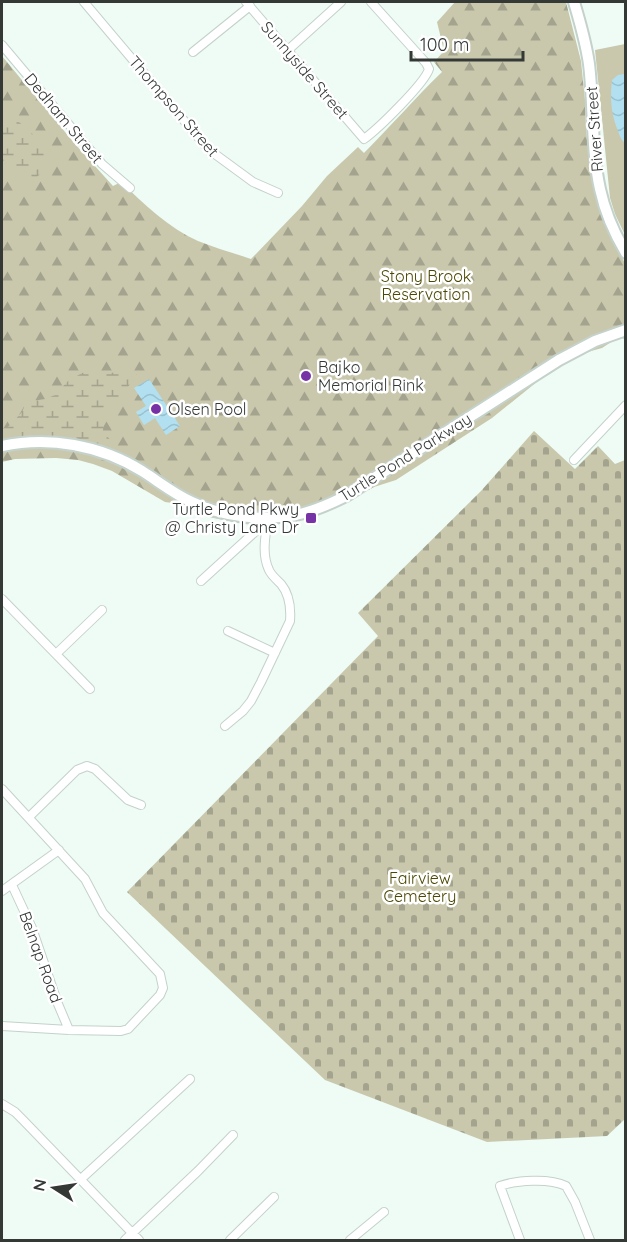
<svg xmlns="http://www.w3.org/2000/svg" width="627" height="1242" font-family="Quicksand,sans-serif">
  <defs>
    <pattern id="forest-firs" width="22" height="20" patternUnits="userSpaceOnUse" patternTransform="scale(1.5)"><rect width="22" height="20" fill="#c9c8ad"/><path d="M5 1l3.5 6h-7zM16 11l3.5 6h-7z" fill="#a4a38e"/></pattern>
    <pattern id="wetland-marsh" width="20" height="14" patternUnits="userSpaceOnUse" patternTransform="scale(1.5)"><rect width="20" height="14" fill="#c9c8ad"/><path d="M1 5h8M5 5V1M11 12h8M15 12V8" fill="none" stroke="#a4a38e"/></pattern>
    <pattern id="cemetery-stones" width="16" height="16" patternUnits="userSpaceOnUse" patternTransform="scale(1.5)"><rect width="16" height="16" fill="#c9c8ad"/><path d="M2 7V4a2 2 0 0 1 4 0v3zM10 15v-3a2 2 0 0 1 4 0v3z" fill="#a4a38e"/></pattern>
    <pattern id="water-waves" width="16" height="10" patternUnits="userSpaceOnUse" patternTransform="scale(1.5)"><rect width="16" height="10" fill="#b2e0f1"/><path d="M0 5q4-4 8 0t8 0" fill="none" stroke="#9ac1cf"/></pattern>
  </defs>
  <rect width="100%" height="100%" fill="#eefcf5"/>
  <path fill="#c9c8ad" d="M625 44V235L615 214 610 198 595 50Z"/>
  <path fill="url(#forest-firs)" d="M455 2H566L581 61 585 100 586 129 591 175 614 244 625 263V339L619 337 602 348 584 353 567 362 538 381 492 418 396 480 374 487 328 511 305 519 286 523 262 525 243 524 209 517 179 504 165 502 112 471 93 464 78 460 56 458 15 459 2 462V56L75 144 113 186 121 182C144 204 169 228 198 241 215 248 234 253 251 259L302 206 327 176 358 147 364 153C391 126 415 98 442 72L434 62 444 51 437 22Z"/>
  <path fill="url(#wetland-marsh)" d="M2 115C7 117 14 119 19 122 25 127 39 139 43 145 46 149 46 154 46 159 45 174 36 181 21 180L2 158Z
    M92 371 101 373 138 372C134 378 131 384 126 389 112 405 104 408 103 431L116 447V453L54 442 2 448V429L9 426 22 412 25 405 32 401 45 399 55 395 68 381 82 373Z"/>
  <path fill="url(#cemetery-stones)" d="M534 431 575 469 598 446 615 464 625 460V1119L607 1136 487 1142 325 1080 127 892 378 636 358 613 481 491Z"/>
  <path fill="url(#water-waves)" d="M625 74H626L625 143C621 140 620 136 618 131 611 113 610 100 612 80L618 75Z
    M149 379 180 426 166 435 155 418 144 425 136 412 146 406 134 388Z"/>
  <g fill="none" stroke-linecap="round" stroke-linejoin="round">
    <defs>
      <path id="minor" d="M84 2 208 149 253 182 278 193
        M246 2 364 139C378 129 425 83 429 69L426 63 371 2
        M2 45 102 164 130 188
        M288 50 341 2
        M193 52 250 6
        M574 460 626 405
        M201 581 257 530 267 518
        M2 599 90 689
        M228 631 275 653
        M56 654 102 610
        M225 726 243 711 251 701 261 682 290 621C291 608 290 595 281 584 277 580 271 575 269 570 261 553 266 534 268 517
        M2 789 85 879 103 913 160 974 163 988 160 995 128 1029 121 1031 69 1030 2 1026
        M29 817 77 770 87 766 95 769 128 800 141 805
        M12 885 32 928 58 1004 69 1030
        M2 891 59 850
        M2 1104 15 1112 23 1120 139 1240
        M81 1179 190 1079
        M125 1240 198 1171 233 1135
        M230 1240 274 1197
        M350 1240 384 1212
        M520 1240 500 1186C517 1180 550 1178 566 1186L575 1202 590 1240"/>
      <path id="secondary" d="M574 2C580 22 586 43 589 64 594 105 591 149 600 189 605 212 614 233 626 253
        M2 446C49 436 100 445 142 471 158 481 174 494 192 502 223 517 261 521 295 515 312 512 330 504 346 496L559 360 595 341 626 330"/>
    </defs>
    <use href="#minor" stroke="#c4d2cb" stroke-width="10"/>
    <use href="#secondary" stroke="#c4d2cb" stroke-width="14"/>
    <use href="#minor" stroke="#fff" stroke-width="8"/>
    <use href="#secondary" stroke="#fff" stroke-width="10"/>
  </g>
  <g fill="#7732a5" stroke="#fff" stroke-width="2">
    <circle cx="306" cy="376" r="6"/>
    <circle cx="156" cy="409" r="6"/>
    <rect x="305" y="512" width="12" height="12" rx="3"/>
  </g>
  <g text-anchor="middle" stroke-width="5" stroke-linejoin="round" paint-order="stroke">
    <g font-size="16" fill="#343936" stroke="#fff">
      <text transform="translate(305 70) rotate(49)" y="6">Sunnyside Street</text>
      <text transform="translate(174 106) rotate(49)" y="6">Thompson Street</text>
      <text transform="translate(64 118) rotate(50)" y="6">Dedham Street</text>
      <text transform="translate(594 129) rotate(-94)" y="6">River Street</text>
      <text transform="translate(405 457) rotate(-32)" y="6">Turtle Pond Parkway</text>
      <text transform="translate(41 957) rotate(70)" y="6">Belnap Road</text>
    </g>
    <g font-size="16" fill="#4c4802" stroke="#fff">
      <text x="426" y="282">Stony Brook<tspan x="426" dy="18">Reservation</tspan></text>
      <text x="420" y="884">Fairview<tspan x="420" dy="18">Cemetery</tspan></text>
    </g>
    <g font-size="16" fill="#343936" stroke="#fff" text-anchor="start">
      <text x="318" y="373">Bajko<tspan x="318" dy="18">Memorial Rink</tspan></text>
      <text x="168" y="415">Olsen Pool</text>
      <text x="299" y="515" text-anchor="end">Turtle Pond Pkwy<tspan x="299" dy="18">@ Christy Lane Dr</tspan></text>
    </g>
  </g>
  <rect width="627" height="1242" fill="none" stroke="#343936" stroke-width="6"/>
  <g transform="translate(54 1188) rotate(282)" stroke="#ffffff" stroke-width="4.5" paint-order="stroke">
  <path d="M0-4.5L10 22L0 15L-10 22Z" fill="#343936"/>
  <text y="-9" font-size="16" font-weight="bold" text-anchor="middle" fill="#343936">N</text>
  </g>
  <path d="M411 51v9h112v-9" fill="none" stroke="#343936" stroke-width="3"/>
  <text x="420" y="51" font-size="18" fill="#343936" stroke="#ffffff" stroke-width="4.5" paint-order="stroke">100 m</text>
</svg>
